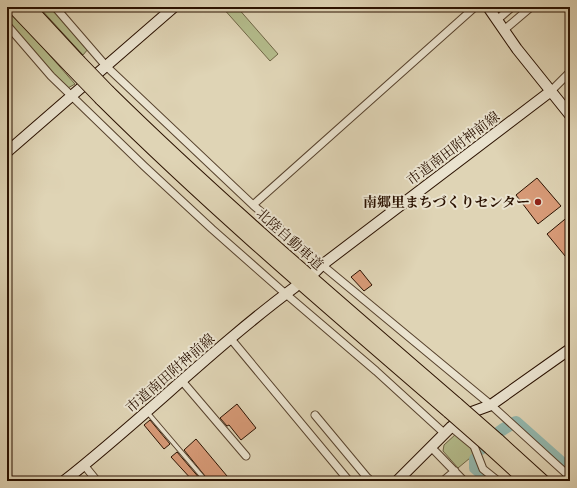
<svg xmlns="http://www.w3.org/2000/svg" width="577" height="488" font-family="'IM FELL DW Pica','Noto Serif JP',serif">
  <rect width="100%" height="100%" fill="#dfd4b5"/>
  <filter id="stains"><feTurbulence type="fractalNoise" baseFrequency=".005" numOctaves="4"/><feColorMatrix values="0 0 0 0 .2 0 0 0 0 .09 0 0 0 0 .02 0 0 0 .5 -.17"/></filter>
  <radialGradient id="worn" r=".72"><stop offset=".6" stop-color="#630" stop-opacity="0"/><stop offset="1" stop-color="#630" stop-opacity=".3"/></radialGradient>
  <path fill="#b4bc8c" stroke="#6f6646" d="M7 7 75 84 68 88 51 74 7 22Z
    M39 7H50L88 49 83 55Z
    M222 7H237L278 54 270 61Z
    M457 433 476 453 458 468 443 451 444 445Z"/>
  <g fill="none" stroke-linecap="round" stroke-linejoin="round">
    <path stroke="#93b8ae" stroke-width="12" d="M481 449C491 437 501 429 516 422L570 470
      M475 459V468L490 481"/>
  </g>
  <path fill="#d79a77" stroke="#2a1100" d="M537 178 561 206 538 224 516 195Z
    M570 215V262L547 234Z
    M360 270 372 285 364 291 351 277Z
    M237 404 256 428 241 440 229 425 227 426 220 418Z
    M150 420 170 444 164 449 144 425Z
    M196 439 227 476 220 481H209L184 450Z
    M177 452 201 480 200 481H193L171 457Z"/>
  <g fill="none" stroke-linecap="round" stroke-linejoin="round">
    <defs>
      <path id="lane" d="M148 413 206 481"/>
      <path id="street" d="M55 7 106 66 253 205 322 265 491 405 570 477
        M497 20 512 7
        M7 25 51 76 144 166 212 229 280 289 376 371 444 433
        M504 30 531 7
        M551 91 570 72
        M253 205 475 7
        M231 339 349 481
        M182 381 246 456
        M315 415 370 481
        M451 427 474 446 483 469 498 481
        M431 447 464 481
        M84 465 97 481
        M359 481 368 478
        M443 481 455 471"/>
      <path id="secondary" d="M488 7 517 49 570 115
        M7 152 174 7
        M315 272 322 265 551 91
        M64 481C143 419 214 347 295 287
        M397 481 451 427 472 412 491 405 570 349"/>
      <path id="highway" d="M13 7 71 68
        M29 7 79 61
        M109 92C220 201 339 302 457 404
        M101 99C212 209 331 310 449 412
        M498 440 543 481
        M490 448 526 481"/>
    </defs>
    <use href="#lane" stroke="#57422d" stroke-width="5.5"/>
    <use href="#street" stroke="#57422d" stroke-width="9"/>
    <use href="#secondary" stroke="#2a1100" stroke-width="12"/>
    <use href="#highway" stroke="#2a1100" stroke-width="14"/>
    <use href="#lane" stroke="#eae3cf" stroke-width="3.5"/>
    <use href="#street" stroke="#eae3cf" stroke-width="7"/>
    <use href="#secondary" stroke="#eae3cf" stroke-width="10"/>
    <use href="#highway" stroke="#dfd4b5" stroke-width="12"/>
    <defs>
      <path id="highway-bridge" d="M79 61 109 92
        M71 68 101 99
        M457 404 498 440
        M449 412 490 448"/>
    </defs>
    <use href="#highway-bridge" stroke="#2a1100" stroke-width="14" stroke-linecap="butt"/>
    <use href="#highway-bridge" stroke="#dfd4b5" stroke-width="12"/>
  </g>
  <circle fill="#8f2418" stroke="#eae3cf" stroke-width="1.5" cx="538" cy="202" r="4"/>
  <g text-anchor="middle" stroke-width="4" stroke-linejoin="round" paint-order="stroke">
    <g font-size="14" fill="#2a1100" stroke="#eae3cf">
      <text transform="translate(453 148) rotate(-37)" y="5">市道南田附神前線</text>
      <text transform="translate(290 239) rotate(42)" y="5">北陸自動車道</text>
      <text transform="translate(170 373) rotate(-41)" y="5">市道南田附神前線</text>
    </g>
    <g font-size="14" font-weight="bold" fill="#2a1100" stroke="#eae3cf" text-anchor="end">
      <text x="530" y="207">南郷里まちづくりセンター</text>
    </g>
  </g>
  <rect width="577" height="488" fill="none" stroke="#dfd4b5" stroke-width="24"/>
  <rect x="8" y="8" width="561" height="472" fill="none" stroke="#2a1100" stroke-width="2"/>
  <rect x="12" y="12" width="553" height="464" fill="none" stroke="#2a1100"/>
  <rect width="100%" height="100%" filter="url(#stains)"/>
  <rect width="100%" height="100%" fill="url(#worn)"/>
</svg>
